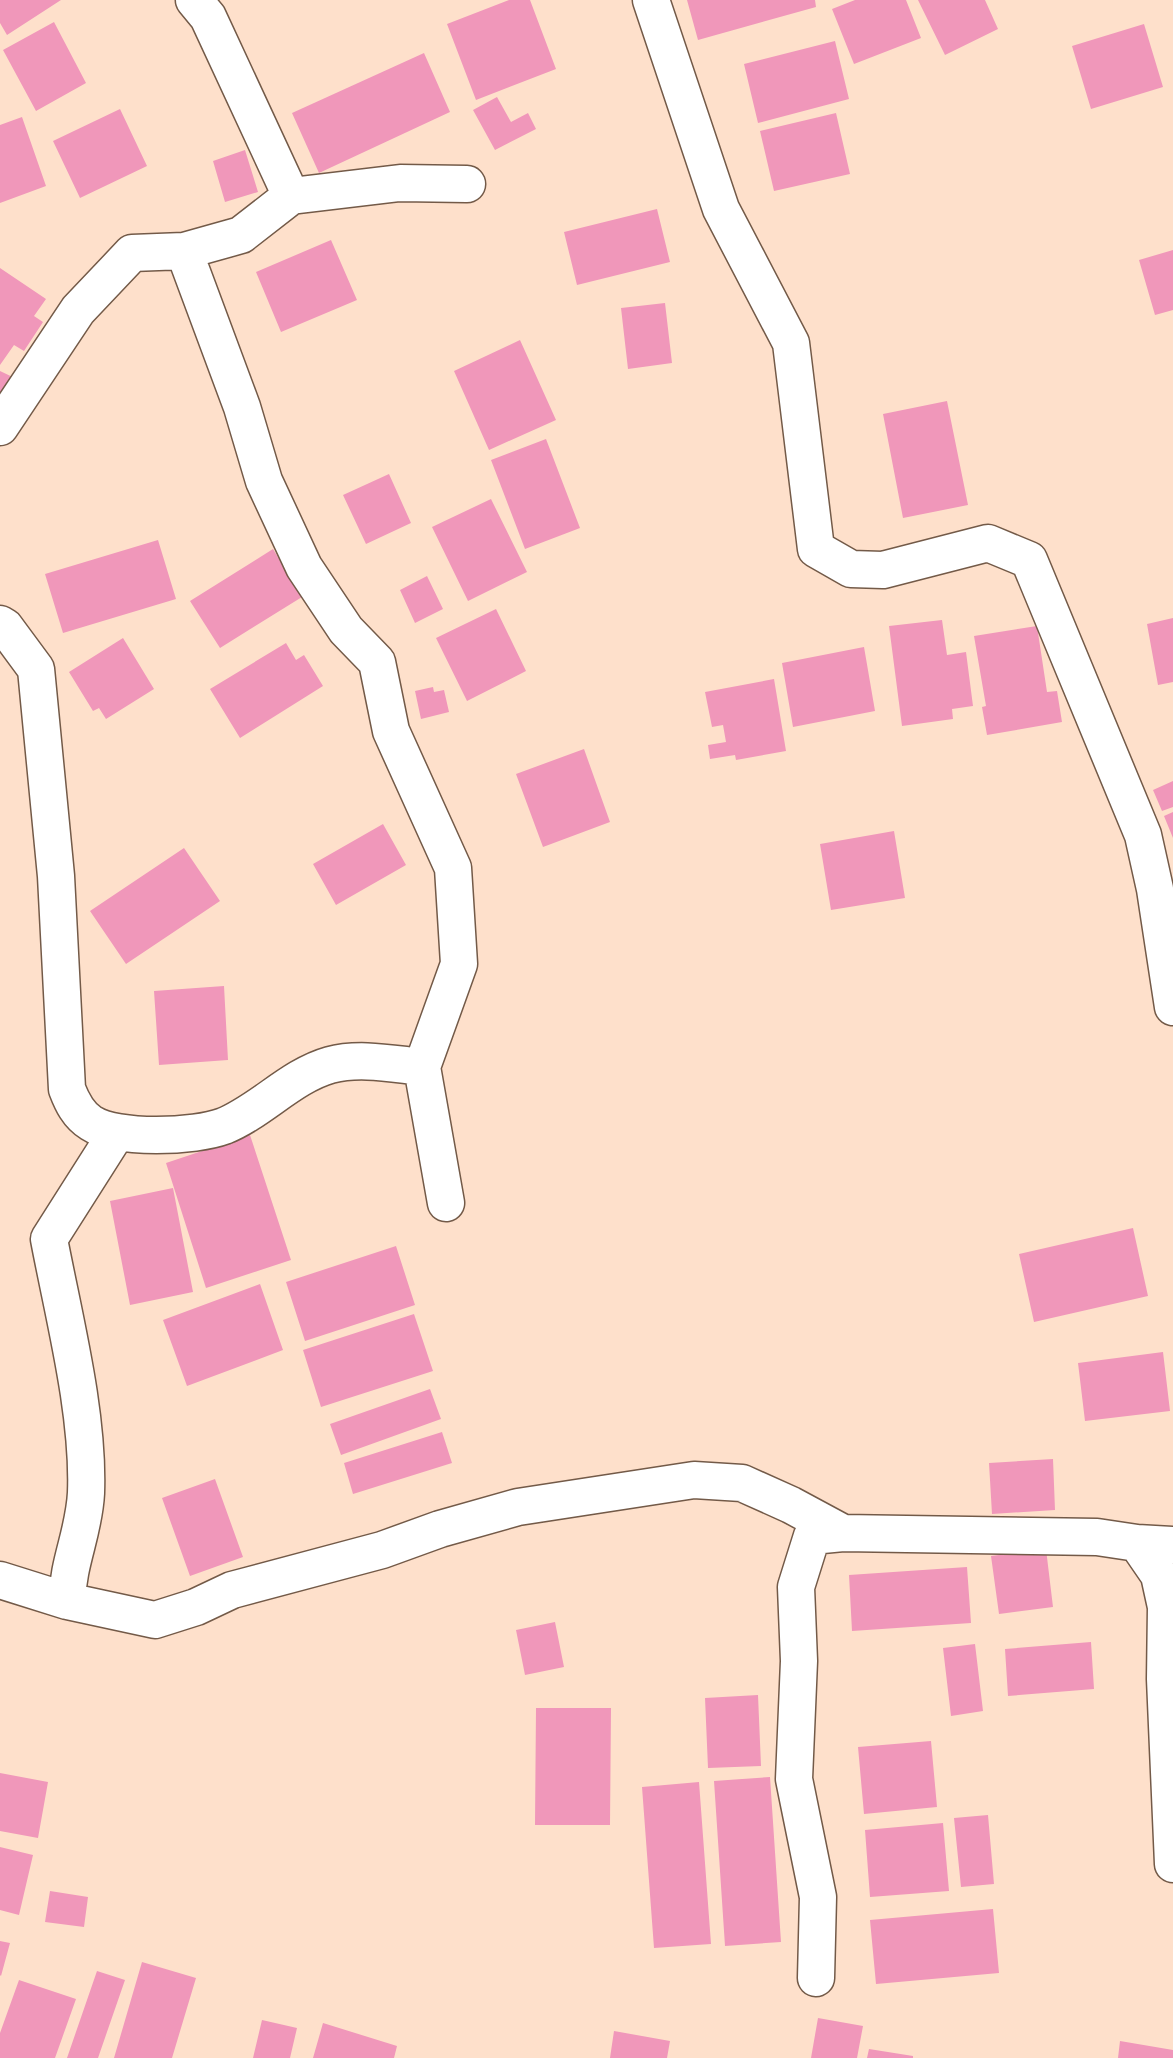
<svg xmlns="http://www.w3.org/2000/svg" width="1173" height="2058" font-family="Montserrat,sans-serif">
  <rect width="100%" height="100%" fill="#fee0cb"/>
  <path fill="#f097ba" d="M0 0H61L7 35 0 23Z
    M509 0H530L556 69 476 100 447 24Z
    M687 0H815L816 7 698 40Z
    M855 0H906L921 38 854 64 832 9Z
    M918 0H985L998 29 945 55Z
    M54 22 86 83 36 111 3 50Z
    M1144 24 1163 87 1091 109 1072 46Z
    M835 41 849 99 758 123 744 64Z
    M424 53 450 112 319 173 292 113Z
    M497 97 511 122 528 113 536 129 495 150 473 110Z
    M120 109 147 166 80 198 53 141Z
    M836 113 850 174 774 191 760 131Z
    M22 117 46 186 0 203V125Z
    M245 150 258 192 225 202 213 161Z
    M657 209 670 262 577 285 564 232Z
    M331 240 357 300 281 332 256 272Z
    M1173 250V310L1155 315 1139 260Z
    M0 268 46 299 34 316 43 322 24 351 14 345 0 365Z
    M665 303 672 363 628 369 621 308Z
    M520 340 556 420 489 450 454 371Z
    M0 371 21 381 0 397Z
    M947 401 968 505 903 518 883 414Z
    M546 439 580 528 525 549 491 460Z
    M389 474 411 523 366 544 343 495Z
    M491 499 527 572 468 601 432 527Z
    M158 540 176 599 63 633 45 574Z
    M273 549 302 597 220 648 190 601Z
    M427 576 443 609 415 623 400 590Z
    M496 609 526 671 467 701 436 638Z
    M1173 618V682L1158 685 1147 624Z
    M942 620 947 655 966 652 973 706 952 709 953 719 902 726 889 626Z
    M1037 626 1047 692 1057 691 1062 722 987 735 982 707 986 706 974 636Z
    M123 638 154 689 106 719 99 708 93 711 69 672Z
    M286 643 296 660 304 655 323 686 240 738 210 689Z
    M864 647 875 711 793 727 782 663Z
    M774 679 786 751 736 760 735 755 710 759 708 745 726 742 723 725 712 727 705 692Z
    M433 687 434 692 444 690 449 712 421 719 415 691Z
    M584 749 610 822 543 847 516 774Z
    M1173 781V807L1162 811 1153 790Z
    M1173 812V838L1164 816Z
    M383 824 406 865 336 905 313 864Z
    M894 831 905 898 831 910 820 844Z
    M184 848 220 901 126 964 90 911Z
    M224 986 228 1060 159 1065 154 991Z
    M250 1135 291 1260 206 1288 166 1163Z
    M173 1188 193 1292 130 1305 110 1201Z
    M1133 1228 1148 1296 1034 1322 1019 1254Z
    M396 1246 415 1305 305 1341 286 1282Z
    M260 1284 283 1350 187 1386 163 1320Z
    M414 1314 433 1371 321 1407 303 1350Z
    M1163 1352 1170 1411 1085 1421 1078 1363Z
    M430 1389 441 1419 341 1455 330 1424Z
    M442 1432 452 1463 353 1494 344 1463Z
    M1053 1459 1055 1510 992 1514 989 1463Z
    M215 1479 243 1557 190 1576 162 1498Z
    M1046 1549 1053 1607 999 1614 991 1556Z
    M967 1567 971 1623 852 1631 849 1575Z
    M555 1622 564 1667 525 1675 516 1630Z
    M1091 1642 1094 1689 1008 1696 1005 1649Z
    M975 1644 983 1711 951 1716 943 1648Z
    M758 1695 761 1766 708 1768 705 1698Z
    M536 1708H611L610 1825H535Z
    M931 1741 937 1807 864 1814 858 1747Z
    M0 1773 48 1782 38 1838 0 1831Z
    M770 1777 781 1942 725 1946 714 1781Z
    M699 1782 711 1944 654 1948 642 1787Z
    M988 1815 994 1884 961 1887 954 1818Z
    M943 1823 949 1891 870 1897 865 1830Z
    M0 1847 33 1855 19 1915 0 1910Z
    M50 1891 88 1897 84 1927 45 1922Z
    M993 1909 999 1973 876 1984 870 1920Z
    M0 1941 10 1943 1 1976 0 1975Z
    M142 1962 196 1978 172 2058H114Z
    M97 1971 125 1980 98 2058H67Z
    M19 1980 76 1999 55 2058H0V2033Z
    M818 2018 863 2026 857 2058H811Z
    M262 2020 297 2028 290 2058H253Z
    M323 2023 397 2046 394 2058H313Z
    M614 2031 670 2041 667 2058H610Z
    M1120 2041 1173 2050V2058H1118Z
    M869 2049 913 2056V2058H867Z"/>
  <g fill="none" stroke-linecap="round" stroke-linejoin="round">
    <defs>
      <path id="minor" d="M651 0 721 209 791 343 816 549 851 569 883 570 988 543 1029 560 1143 835 1155 889 1173 1007
        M291 196 400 183 467 184
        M184 251 242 407 264 481 304 567 346 630 377 662 391 731 453 868 459 964 422 1067
        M0 427 78 310 132 253 184 251 241 235 291 196 208 17 194 0
        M0 624 5 627 36 669 56 876 67 1089C72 1102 78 1115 91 1123 117 1140 195 1137 224 1126 261 1111 291 1076 330 1065 360 1057 393 1064 422 1067L446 1203
        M1137 1543 1159 1575 1166 1607 1165 1679 1173 1864
        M0 1580 67 1601 155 1620 196 1607 232 1590 382 1550 440 1529 518 1507 694 1480 742 1483 791 1505 843 1533
        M67 1601C68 1561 84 1533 86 1493 89 1413 64 1318 49 1239L117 1132
        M816 1978 818 1897 794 1779 799 1661 796 1587 812 1536 843 1533 1097 1537 1137 1543 1173 1545"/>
    </defs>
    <use href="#minor" stroke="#735a48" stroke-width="39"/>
    <use href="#minor" stroke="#fff" stroke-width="36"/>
  </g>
</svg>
